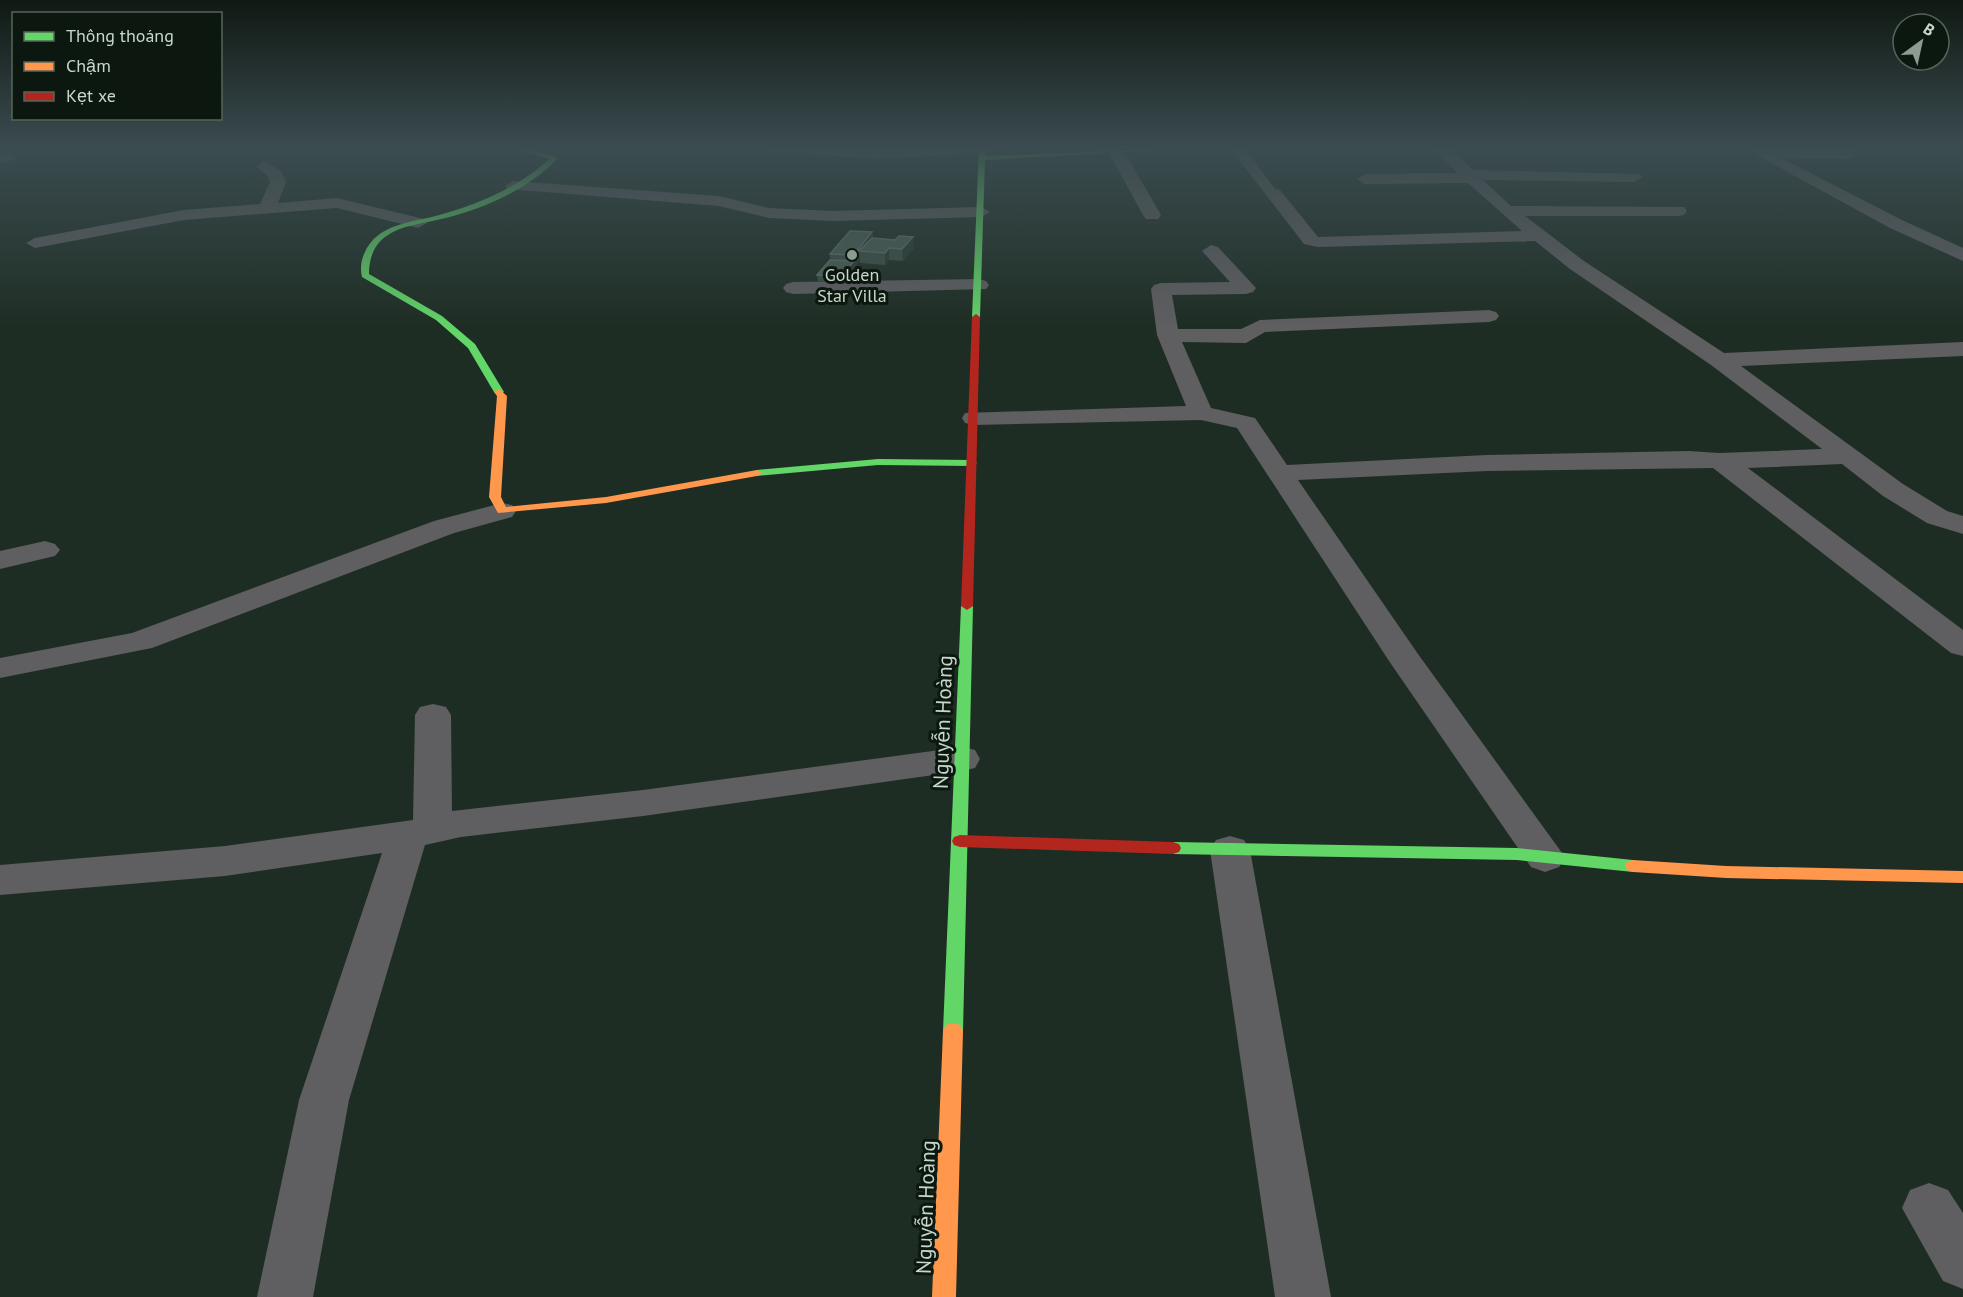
<svg xmlns="http://www.w3.org/2000/svg" width="1963" height="1297" font-family="'PT Sans',sans-serif">
  <rect width="100%" height="100%" fill="#1e2d23"/>
  <g fill="none" stroke-linecap="round" stroke-linejoin="round">
    <path fill="#5f5e60" fill-rule="evenodd" d="M764 148H988L989 150 982 154 878 158 771 153 766 152Z
      M1117 148 1125 153 1161 215 1158 219H1146L1143 215 1109 153Z
      M1230 148H1245L1275 189 1280 190 1318 237 1522 231 1468 183 1365 184 1357 179 1365 174 1458 173 1433 148H1449L1473 170 1640 174 1642 177 1634 182 1483 180 1511 206 1684 207 1687 211 1684 215 1678 216H1525L1584 261 1724 353 1963 342V356L1741 366 1903 484 1947 511 1963 516V534L1927 523 1883 496 1842 464 1748 468 1963 630V656L1951 653 1713 468 1487 471 1298 480 1418 654 1565 857 1559 867 1545 872 1531 867 1389 661 1237 428 1201 420 974 425 965 423 962 418 965 413 1186 406 1157 335 1151 289 1154 285 1161 283 1230 282 1202 251 1211 245 1218 247 1256 288 1253 292 1246 294 1172 295 1178 329H1241L1260 320 1489 310 1496 312 1499 316 1496 320 1489 322 1265 332 1246 343 1182 342 1211 408 1255 418 1287 465 1487 455 1689 451 1719 453 1822 449 1711 365 1570 269 1535 241 1318 247 1304 244Z
      M1744 148 1855 151 1858 154 1850 159 1781 158 1902 220 1963 248V261L1890 228Z
      M9 152 14 154 17 157 14 160 0 163V153Z
      M264 161 281 171 286 182 278 203 337 198 424 219 427 223 418 228 337 208 184 220 35 248 26 243 35 238 184 210 260 204 270 182 268 176 256 166Z
      M513 181 719 196 769 208 832 211 981 207 990 212 981 217 832 221 769 218 719 206 507 189 505 186Z
      M979 279 986 281 989 285 986 289 793 294 786 292 783 288 786 284 793 282Z
      M502 503 512 505 516 511 512 517 454 533 152 648 0 678V658L132 633 434 521Z
      M45 541 55 544 60 550 55 556 0 569V551Z
      M433 704 446 707 451 715 452 811 643 790 962 747 975 750 980 759 975 768 962 771 643 816 461 837 425 845 349 1100 313 1297H257L299 1100 382 853 225 876 0 895V865L225 846 413 820 415 715 420 707Z
      M1230 836 1244 840 1250 850 1331 1297H1275L1210 850 1216 840Z
      M1929 1183 1948 1190 1963 1213V1289L1943 1281 1902 1208 1910 1190Z"/>
    <path fill="#63d668" fill-rule="evenodd" d="M514 148H524L558 158C528 190 483 209 441 219 422 224 401 225 385 237 373 246 369 260 369 274L442 316 475 344 504 392 499 395 494 392 468 348 436 320 362 277C360 269 361 261 364 254 377 223 411 223 439 215 454 211 469 206 483 200 508 190 530 176 550 159Z
      M979 148H985V156L1198 148 985 160 980 317 976 320 972 317Z
      M878 459 972 460 977 463 972 466 878 465 757 476 752 473 757 470Z
      M967 602 973 606 963 1031 960 1037 953 1039 946 1037 943 1031 961 606Z
      M1173 842 1517 848 1633 860 1639 862 1641 866 1639 870 1633 872 1517 860 1173 854 1167 852 1165 848 1167 844Z"/>
    <path fill="#ff974d" fill-rule="evenodd" d="M499 389 507 396 501 497 506 507 606 497 757 470 762 473 757 476 606 503 498 513 489 497 497 396 494 392Z
      M1633 860 1726 866 1963 871V883L1726 878 1633 872 1627 870 1625 866 1627 862Z
      M953 1023 960 1025 963 1031 956 1297H932L943 1031 946 1025Z"/>
    <path fill="#b3261e" fill-rule="evenodd" d="M976 314 980 317 973 606 967 610 961 606 972 317Z
      M960 835 1173 842 1179 844 1181 848 1179 852 1173 854 960 847 954 845 952 841 954 837Z"/>
  </g>
  <path fill="#3c4f43" d="M872 232 873 238 914 248 903 261 889 260 885 265 860 263V260L842 283 818 281 817 275 830 260V254Z"/>
  <path fill="#2a3b30" d="M872 232 873 244 859 251 860 260 842 283 841 276 854 261V255Z
    M913 237 914 248 903 261 902 249Z
    M889 248V260L885 265V253Z"/>
  <path fill="#4b5e52" stroke="#5f7165" stroke-width="1.5" d="M850 231 872 232 854 255 830 254Z
    M899 236 913 237 902 249 889 248 885 253 859 251 872 238 895 240Z
    M830 260 854 261 841 276 817 275Z"/>
  <linearGradient id="sky" x2="0" y2="1"><stop stop-color="#101913"/><stop offset="0.45" stop-color="#3b4c50"/><stop offset="1" stop-color="#3b4c50" stop-opacity="0"/></linearGradient>
  <rect width="1963" height="329" fill="url(#sky)"/>
  <circle fill="#8c9c90" stroke="#0c180f" stroke-width="2" cx="852" cy="255" r="6"/>
  <g text-anchor="middle" stroke-width="6" stroke-linejoin="round" paint-order="stroke">
    <g font-size="18" fill="#c7d7cb" stroke="#0c180f">
      <text x="852" y="281">Golden<tspan x="852" dy="21">Star Villa</tspan></text>
    </g>
    <g font-size="21" fill="#c7d7cb" stroke="#0c180f">
      <text transform="translate(943 722) rotate(-88)" y="7">Nguyễn Hoàng</text>
      <text transform="translate(926 1207) rotate(-88)" y="7">Nguyễn Hoàng</text>
    </g>
  </g>
  <rect x="12" y="12" width="210" height="108" fill="#0c180f" stroke="#57645a" stroke-width="1.5"/>
  <rect x="24" y="32" width="30" height="9" fill="#63d668" stroke="#57645a" stroke-width="1.5"/>
  <text x="66" y="42" font-size="18" fill="#c7d7cb">Thông thoáng</text>
  <rect x="24" y="62" width="30" height="9" fill="#ff974d" stroke="#57645a" stroke-width="1.5"/>
  <text x="66" y="72" font-size="18" fill="#c7d7cb">Chậm</text>
  <rect x="24" y="92" width="30" height="9" fill="#b3261e" stroke="#57645a" stroke-width="1.5"/>
  <text x="66" y="102" font-size="18" fill="#c7d7cb">Kẹt xe</text>
  <g transform="translate(1921 42) rotate(33)"><circle r="28" fill="#0c180f" stroke="#57645a" stroke-width="1.5"/>
  <path d="M0-4.5L10 22L0 15L-10 22Z" fill="#8c9c90"/>
  <text y="-9" font-size="16" font-weight="bold" text-anchor="middle" fill="#c7d7cb">B</text>
  </g>
</svg>
